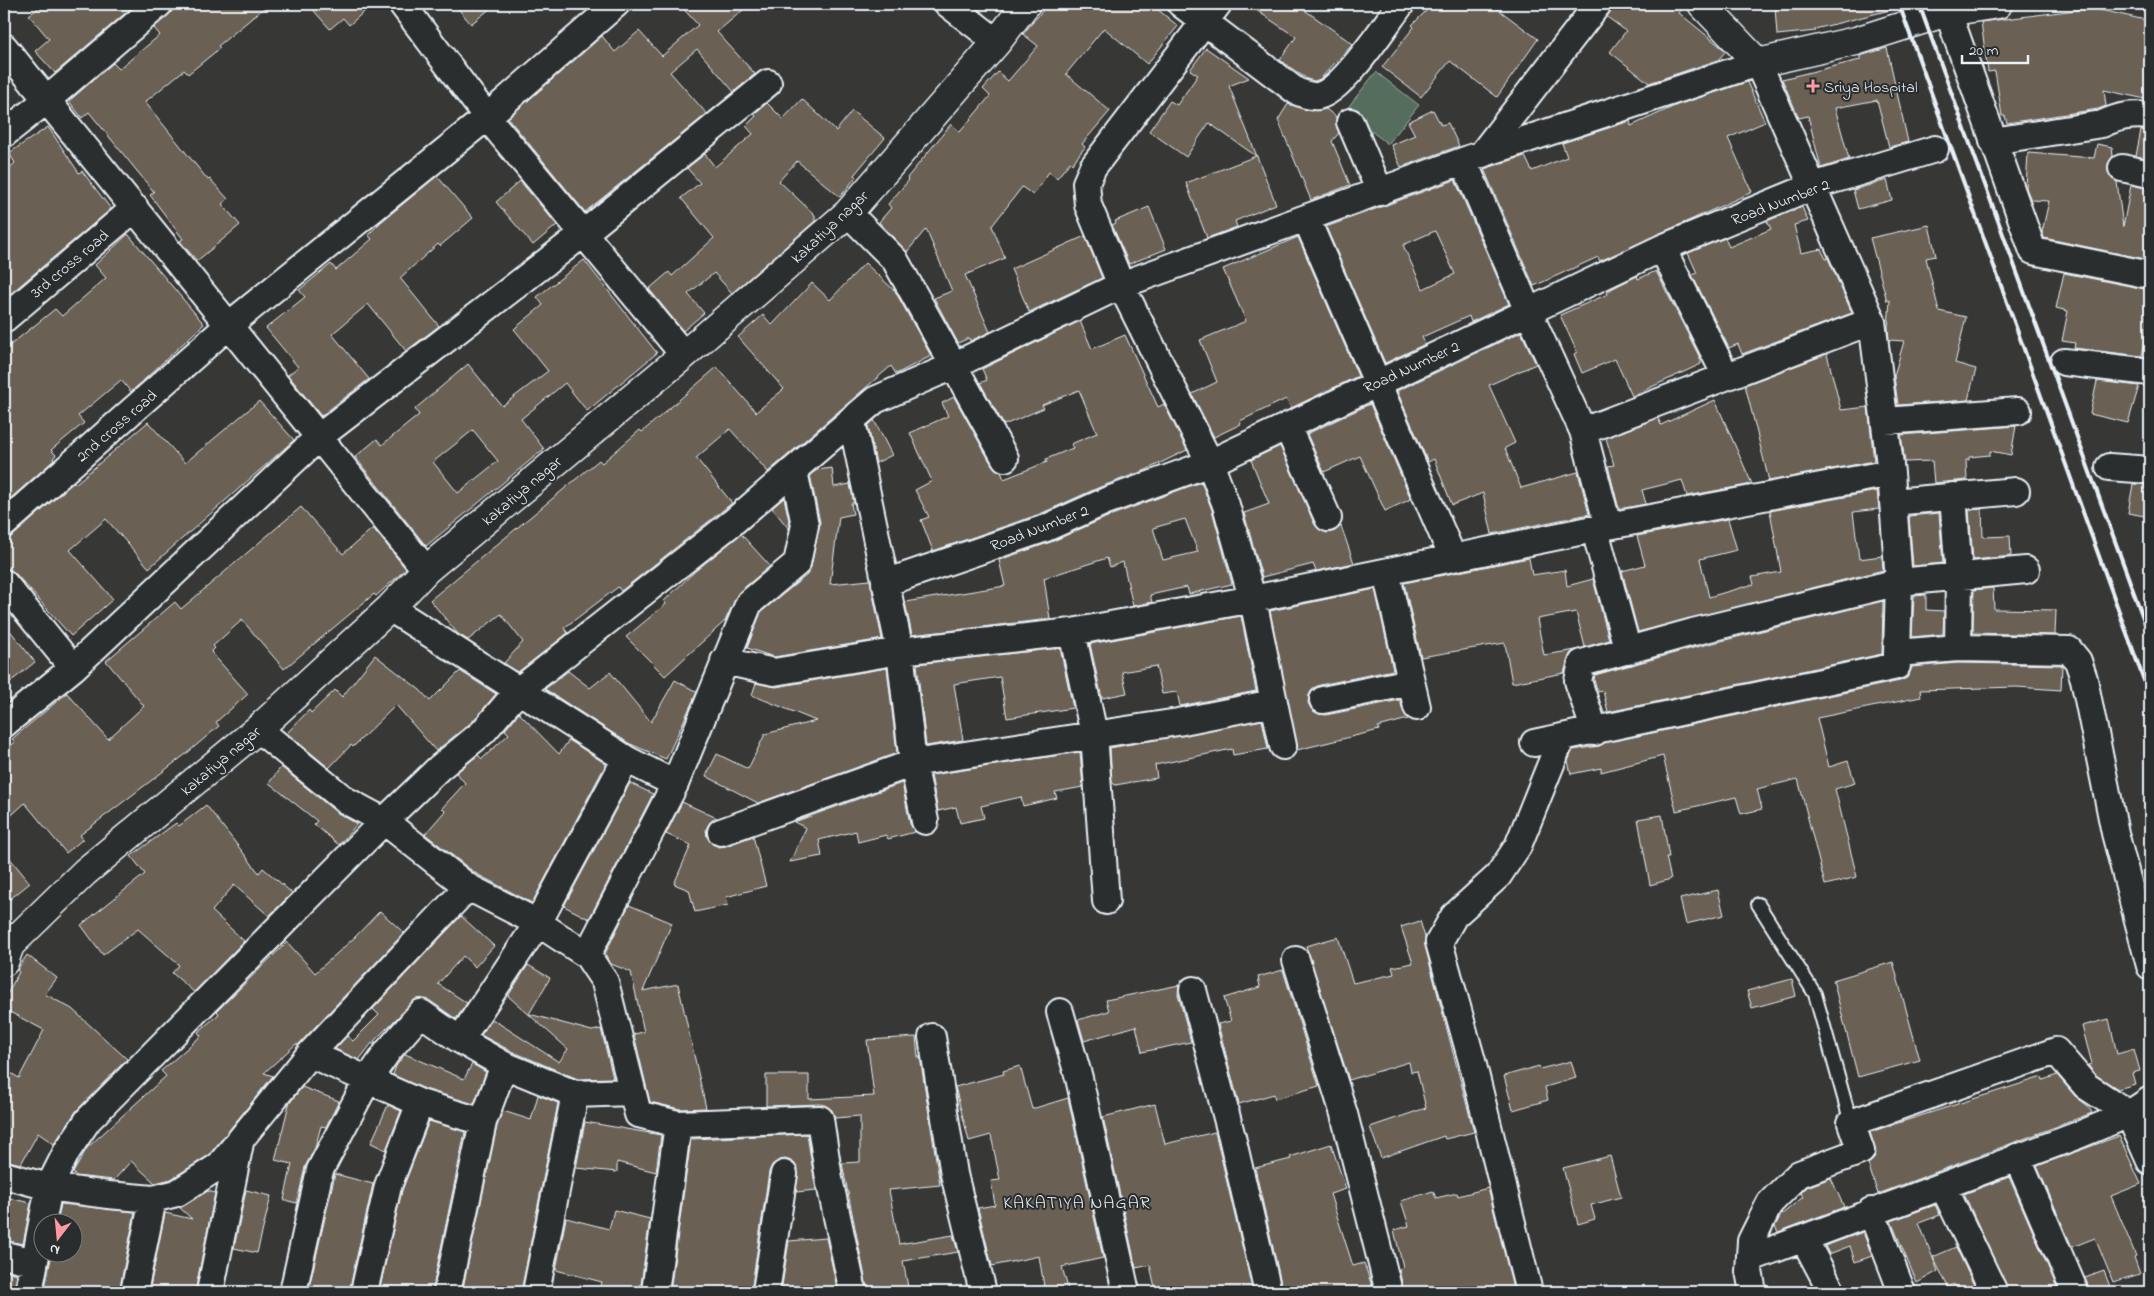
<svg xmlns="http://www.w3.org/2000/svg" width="2154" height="1296" font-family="'Indie Flower',sans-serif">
  <rect width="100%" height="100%" fill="#373735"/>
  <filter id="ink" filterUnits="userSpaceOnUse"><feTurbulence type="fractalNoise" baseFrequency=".02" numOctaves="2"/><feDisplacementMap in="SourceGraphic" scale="10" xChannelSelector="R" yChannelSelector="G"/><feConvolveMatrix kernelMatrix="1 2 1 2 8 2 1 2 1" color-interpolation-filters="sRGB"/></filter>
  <g filter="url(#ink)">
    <path fill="#546d5b" stroke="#9eafaa" d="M1376 72 1419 105 1388 144 1345 111Z"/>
    <path fill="#6b6052" stroke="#e8f1f8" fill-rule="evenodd" d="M44 4H136L55 73 35 51 49 39 29 15Z
      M178 4H269L218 46 220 48 188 74 184 70 145 102 208 180 210 179 228 199 222 204 240 225 197 261 180 241 183 239 150 195 154 192 89 112 82 118 69 101 113 63 119 69 160 35 154 28Z
      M308 4H373L349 25 343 18 330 29Z
      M454 4H496L471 24Z
      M679 4H750L717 32 755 74 734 92 697 49 670 72 707 114 585 212 508 118 602 36 615 52 639 31 662 56 698 25Z
      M1048 4H1151L1178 26 1147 64 1104 28 1066 74 1110 111 1082 144 1085 147 1072 164 1070 162 1057 178 1049 172 1033 195 1022 187 992 226 1005 258 965 275 990 332 970 341 969 338 958 343 934 298 952 291 926 229 907 252 879 222 891 208 888 204 909 180 907 178 951 124 960 132 990 96 983 89 998 72 1008 81 1038 46 1023 34Z
      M1247 4H1296L1353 44 1320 79 1314 81 1307 79 1280 60 1296 37Z
      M1433 4H1491L1538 39 1497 97 1450 61 1421 97 1382 67 1414 27 1412 25Z
      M1613 4H1686L1679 13 1726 51 1718 60 1649 83 1610 52 1626 31 1607 17Z
      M1805 4H1889L1890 10 1815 29 1816 31 1777 35 1775 7Z
      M2092 8 2150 21V100L2104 90 2106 106 2098 109 2007 123 2005 116H2002L1995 71 1988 72 1981 22Z
      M1206 48 1249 78 1229 86 1276 204 1235 221 1237 227 1207 238 1186 183 1256 156 1209 123 1186 157 1149 131 1170 101 1177 105 1198 75 1190 70Z
      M1887 48 1908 142 1889 147 1877 100 1835 108 1849 159 1821 168 1808 116 1799 118 1782 79 1860 60V56Z
      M1747 82 1765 122 1728 138 1752 192 1600 261 1598 257 1534 286 1484 169 1525 156 1532 171 1567 157 1562 143 1630 121 1631 126 1677 105Z
      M802 99 836 131 852 111 885 138 854 175 856 177 840 197 797 161 779 181 815 215V221L732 293 714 273 688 294 704 313 683 331 649 289 669 272 672 276 714 238 681 198 700 183 687 168 705 154 715 167 753 134 746 126 756 116 754 114 767 103 783 119Z
      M1288 104 1310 111 1326 109 1336 117 1339 133 1332 141 1350 185 1311 200 1278 120Z
      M1433 110 1441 125 1448 123 1459 146 1401 167 1391 145 1415 135 1408 122Z
      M48 127 79 173 82 171 111 209 4 299V173L15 163 9 153Z
      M2141 130 2150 131V159L2136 156Z
      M2097 144 2112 147 2113 156 2108 164V172L2117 182 2123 227 2131 185 2150 189V260L2044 238 2042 232 2049 201 2031 200 2026 188 2028 153 2094 158Z
      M437 176 473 218 440 246 438 244 400 278 439 326 406 351 368 304 332 334 369 379 321 416 288 375 298 367 266 328 305 297 299 290 331 264 336 270 372 239 368 235 381 222Z
      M1455 180 1509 304 1471 322 1469 316 1422 337 1425 344 1385 363 1326 227ZM1435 231 1455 274 1423 289 1403 245Z
      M1887 180 1892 200 1858 209 1853 190Z
      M520 181 557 225 533 245 496 202Z
      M1149 207 1166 249 1129 264 1112 225 1116 223 1115 221Z
      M1802 207 1808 221 1794 225 1801 253 1821 249 1826 259 1828 258 1852 313 1742 354 1738 344 1729 348 1692 275 1697 273 1688 253 1725 238 1729 247 1771 229 1767 221Z
      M1929 225 1936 256 1926 258 1939 311 1966 317 1955 363 1976 369 1968 400 1898 405 1894 376 1904 341 1889 340 1888 327 1890 300 1887 301 1870 238Z
      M128 234 204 324 131 392 121 380 78 416 84 423 51 450 56 455 53 458 54 460 4 504V350L55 309 62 316 106 278 95 265Z
      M1085 236 1102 278 1029 312 1011 269Z
      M1298 237 1358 376 1291 408 1286 399 1240 421 1241 424 1214 437 1192 394 1217 382 1200 340 1246 321 1223 269Z
      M584 260 657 353 587 411 565 383 521 419 544 449 426 546 355 457 377 439 382 445 419 415 415 409 468 364 502 406 548 371 514 329 543 305 537 297ZM473 430 498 461 458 493 433 462Z
      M865 263 895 291 931 356 896 374 891 366 768 472 730 429 696 458 732 503 621 591 618 587 564 628 568 633 518 672 504 663 523 642 501 614 468 640 458 634 430 600 599 460 602 463 640 430 642 432 717 367 756 412 784 389 738 337 763 315 772 325 812 283 830 300Z
      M1656 271 1701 360V364L1632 396 1615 359 1582 373 1574 354 1577 352 1560 315 1608 294 1607 292 1613 288 1637 276 1638 279Z
      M2064 273 2150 290V317L2142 356 2074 348 2075 343 2062 341 2068 311 2056 308Z
      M1080 321 1092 349 1125 335 1158 407 1164 404 1187 450 1146 470 1100 487 1040 514 933 551 921 520 929 517 915 490 932 481 910 433 948 416 942 403 954 397 992 465 1001 472 1004 479 1047 462 1046 459 1073 448 1071 444 1097 433 1079 390 1042 405 1044 408 1004 425 980 383 987 380 982 369Z
      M1521 332 1536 364 1489 385 1515 443 1505 448 1521 488 1578 472 1589 514 1492 534 1483 493 1452 505 1434 459 1428 462 1397 391Z
      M1827 354 1841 410 1868 407 1874 461 1769 481 1745 385Z
      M2097 381 2139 386 2128 423 2090 414Z
      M1715 400 1752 484 1687 496 1682 480 1642 490 1646 504 1619 509 1608 466 1614 465 1606 438 1658 418 1661 425Z
      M259 401 294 440 149 568 106 519 70 550 113 599 71 636 16 574 4 566V539L14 535 74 482 75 484 148 422 185 463Z
      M1370 404 1411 499 1385 511 1360 456 1324 472 1307 434Z
      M874 420 892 455 876 463 868 426Z
      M2016 426 2011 455 1990 451V455L1969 457V460H1966L1967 480 1934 483 1932 461 1905 462 1901 435Z
      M1280 446 1315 525 1320 530 1327 533 1335 531 1341 526 1354 563 1316 571 1313 564 1262 577 1244 513 1269 504 1251 460Z
      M832 468 834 487 850 484 854 503H851L853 514 839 517 830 584 870 580 882 639 774 657 747 648 761 612 807 575 811 567 820 522 810 475 817 470Z
      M1201 482 1212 510 1232 584 1189 594 1187 587 1150 595 1152 602 1133 606 1123 562 1110 567 1107 558 1044 578 1050 619 912 635 905 602 1005 586 999 560 1051 542 1112 515ZM1185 519 1198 552 1163 560 1153 528Z
      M2133 484 2150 485V517L2128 513Z
      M1877 491 1879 509 1853 512 1859 559 1882 556 1883 570 1638 632 1622 571 1645 565 1637 536 1728 519 1737 550 1700 559 1709 597 1754 584 1752 577 1781 572 1770 511Z
      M784 498 790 525 789 529 772 508Z
      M301 507 343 554 373 528 406 569 376 596 374 594 284 669 242 620 213 646 215 648 211 652 248 694 216 722 219 726 186 754 80 835 83 839 66 853 25 803 4 822V752L15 742 12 739 67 693 108 739 144 706 106 661 175 602 181 609Z
      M1982 509 1983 537 2010 536 2011 556 1973 560 1969 510Z
      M1939 513 1943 563 1913 566 1909 516Z
      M741 534 770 566 739 592 725 621 665 676 626 637 666 604 664 601 693 573Z
      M1529 558 1532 575 1565 570 1567 586 1593 579 1609 640 1585 647 1576 612 1537 619 1544 655 1576 650 1568 659 1564 673 1512 683 1505 643 1421 657 1404 583Z
      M1993 588 1994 609 2056 610 2055 635 1973 633 1974 590Z
      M1375 589 1393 670 1320 685 1313 688 1309 695 1308 703 1312 710 1319 714 1326 715 1400 700 1403 711 1408 719 1378 727 1379 730 1297 750 1270 611Z
      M1926 595V610L1944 611 1943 634 1912 637 1914 596Z
      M1883 601 1882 654 1608 712 1603 691 1598 692 1594 680 1595 675 1697 647Z
      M1241 616 1256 691 1180 706 1177 692 1162 694 1156 666 1122 672 1127 693 1102 698 1090 644Z
      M4 623 35 662 4 687Z
      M1060 648 1073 708 1007 718 1000 677 954 684 963 740 926 746 917 664Z
      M375 655 420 690 430 701 460 671 496 694 473 721 436 751 396 705 353 747 351 745 329 768 287 733 309 710 311 713 335 690 342 697Z
      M1958 663 2062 665 2061 690 2016 687 1920 690 1921 697 1817 718 1829 767 1848 761 1855 783 1835 789 1857 877 1825 885 1798 779 1757 789 1762 809 1741 814 1736 797 1676 811 1663 756 1601 772V768L1571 774 1568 761 1573 750 1599 746 1604 743 1900 681 1907 678 1912 667Z
      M887 668 897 753 758 803 706 776 717 754 748 769 765 734 816 721 752 695 756 683 776 687Z
      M568 671 590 688 610 672 651 722 675 680 697 692 666 759 628 743 545 689Z
      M519 713 559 754 569 740 606 764 532 903 475 873 425 834 445 811 442 808 465 783 456 773 478 755 482 759 509 734 505 730Z
      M1262 720 1268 749 1233 755 1232 749 1155 765 1157 778 1115 785 1112 782 1110 748Z
      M1080 752 1083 787 1055 792 1057 798 1023 806 1021 797 981 806 984 818 960 823 956 807 938 811 931 775Z
      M281 767 336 812 357 824 339 845 314 824 317 821 269 783Z
      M630 783 653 794 589 919 564 906Z
      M902 783 910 824 915 832 888 839 886 835 858 842 856 831 819 840 822 856 790 862 806 828 794 822Z
      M682 802 717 818 710 822 706 829 707 837 712 844 719 847 726 846 753 836 766 886 726 897 728 905 695 912 689 890 674 884 691 845 666 834Z
      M206 805 259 873 263 868 292 893 269 916 234 885 212 911 244 941 194 992 172 973 179 965 138 929 103 955 81 925 145 874 131 856 176 823 179 826Z
      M1662 815 1669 857H1666L1671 879 1650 885 1638 819Z
      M4 851 30 883 4 904Z
      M1718 890 1724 915 1686 924 1680 899Z
      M629 905 672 923 643 991 678 984 706 1108 680 1109 650 1102 634 1034 644 1032 631 972 611 964 605 954Z
      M380 911 404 933 298 1045 296 1044 264 1073 273 1076 209 1155 171 1179 155 1183 131 1161 114 1180 76 1176 73 1173 87 1148 166 1076 161 1071 201 1036 198 1032 219 1014 217 1011 287 942 315 973 354 938Z
      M461 916 494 946 475 967 463 956 438 984 467 1003 456 1019 429 1000 416 999 374 1041 376 1042 374 1045 372 1043 359 1060 335 1049 347 1036 353 1041 379 1015 373 1009Z
      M1420 921 1425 937V946L1474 1132 1445 1139 1444 1136 1381 1158 1370 1127 1426 1108 1417 1071 1411 1072 1409 1062 1349 1080 1306 946 1338 937 1353 983 1394 974 1392 967 1413 963 1401 927Z
      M27 955 57 978 45 994 72 1009 127 1059 77 1110 54 1144 38 1133 21 1164 4 1160V1069L19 1078 44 1030 4 1009V1000L19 972 17 970Z
      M1893 962 1920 1060 1858 1077 1833 980Z
      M528 965 550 978 529 1014 592 1031 601 1029 613 1078 578 1079 511 1051 481 1035 492 1019 559 1062 568 1049 508 996Z
      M1283 970 1319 1086 1275 1099 1274 1094 1239 1104 1218 1024 1231 1021 1224 998 1260 987 1258 977Z
      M1792 979 1796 996 1752 1008 1747 991Z
      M1179 985 1178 994 1191 1042 1142 1052 1136 1026 1084 1041 1078 1020 1109 1011 1106 1000Z
      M2109 1019 2117 1054 2134 1049 2140 1071 2132 1073 2135 1084 2118 1089 2096 1075 2088 1065 2092 1064 2082 1026Z
      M916 1037 918 1057H920L940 1185 889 1190 899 1244 953 1235 958 1252 903 1261 909 1292H868L842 1163 860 1162V1116L835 1118 832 1110 820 1104 766 1106V1075H809V1099L874 1096 867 1040Z
      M405 1054 464 1079 472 1064 486 1072 474 1104 425 1089 393 1075 396 1066Z
      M1571 1061 1576 1078 1545 1087 1548 1100 1513 1110 1504 1076 1539 1066 1540 1069Z
      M1020 1066 1032 1109 1068 1098 1103 1258 1062 1267 1069 1292H1045L1039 1256 992 1266 978 1208 995 1205 991 1181 1000 1180 991 1135 969 1141 955 1087 1004 1074 1003 1071Z
      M2057 1075 2075 1096 2088 1106 2092 1113 1878 1194 1868 1164 1873 1160 1876 1153 1870 1132 2042 1077 2043 1080Z
      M302 1087 339 1101 326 1127 321 1126 315 1148 305 1167 297 1203 284 1200 292 1164 275 1160 289 1104Z
      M538 1095 558 1103 521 1292H462L497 1126 503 1111 531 1120Z
      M1155 1104 1165 1144 1215 1132 1253 1292H1156L1150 1265 1136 1268 1103 1117Z
      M388 1105 401 1111 386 1150 371 1143Z
      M429 1121 465 1132 432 1292H379L402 1190Z
      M585 1122 661 1135 656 1172 617 1162V1172L576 1168Z
      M807 1134 816 1190 796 1192 798 1169 793 1162 786 1159 779 1160 772 1165 769 1172 751 1292H670L691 1139Z
      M2119 1136 2141 1184 2111 1196 2136 1256 2134 1257 2140 1274 2113 1282 2095 1238 2072 1247 2037 1166Z
      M1331 1144 1346 1189 1330 1194 1353 1266 1364 1263 1374 1292H1283L1255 1168 1291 1159 1290 1157Z
      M1610 1156 1621 1197 1591 1205 1595 1219 1578 1224 1563 1168Z
      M335 1174 373 1184 349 1292H308Z
      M2009 1177 2059 1292H2009L1964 1194Z
      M1831 1178 1844 1207 1778 1232 1775 1226 1781 1215 1803 1197 1801 1193 1807 1187Z
      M1488 1188 1514 1292H1404L1399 1269 1403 1267 1394 1230 1409 1226 1401 1201 1433 1191 1436 1198 1457 1193 1458 1196Z
      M246 1190 271 1196 257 1253 234 1248Z
      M208 1191 215 1193 195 1292H149L165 1213 192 1219 180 1208Z
      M4 1197 31 1203 23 1244 4 1240Z
      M61 1204 135 1212 119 1292H44L52 1254H72V1224H57Z
      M1935 1205 1940 1215 1919 1223 1938 1271 1917 1283 1891 1221Z
      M614 1210 650 1219 640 1292H599L602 1282 556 1270 566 1218 609 1229Z
      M1863 1232 1872 1256 1855 1262 1850 1246 1829 1254 1825 1246Z
      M826 1238 838 1292H781L789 1241Z
      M1956 1247 1977 1292H1958L1954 1284 1948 1287 1933 1257Z
      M4 1270 17 1274 14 1292H4Z
      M2104 1271 2112 1292H2090L2085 1278Z"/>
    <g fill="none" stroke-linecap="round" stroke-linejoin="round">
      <defs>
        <path id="service" d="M1758 904 1815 994 1851 1123"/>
        <path id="minor" d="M402 4 487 117 684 355
          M948 4 997 42
          M1181 4 1296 91C1303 94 1310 97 1318 96 1343 91 1385 25 1401 4
          M1218 4 1093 167 1086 183 1088 205 1121 285 1210 463 1226 505 1254 605 1283 746
          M1945 4 2033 251 2150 275
          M4 47 426 570
          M1350 122 1380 192
          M4 134 48 99 159 4
          M1993 141 2102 124C2119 116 2132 114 2150 116
          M1482 154 1598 4
          M1464 162 1528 311 1583 431 1608 526
          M2122 168 2150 174
          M848 213 895 260 1005 458
          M1306 218 1453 558
          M1662 248 1726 376
          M4 319 135 208
          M2064 362 2150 372
          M1885 421 2018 411
          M852 422 900 651 913 763 925 821
          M1287 426 1328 518
          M1583 431 1872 321
          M2109 467 2150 470
          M1953 496 1959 575 1958 648
          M1893 502 2016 491
          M4 524 229 325 487 117 616 4
          M1595 530 1628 651
          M1386 572 1417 707
          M4 583 73 668
          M885 583 1046 528 1106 501 1210 463 1662 248 1813 186 1935 149
          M390 608 626 759 675 784
          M1072 632 1094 734 1106 901
          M724 661 774 672 900 651 1072 632 1253 599 1608 526 1891 473
          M1323 700 1411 682
          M4 724 73 668 319 437 584 233 768 83
          M258 729 345 800 384 821 468 887 538 923 587 955 605 982 638 1114 678 1124 820 1119 829 1179 853 1292
          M1595 732 1578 681 1582 663 1693 632 1899 582 2026 570
          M1534 743 1897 666V653
          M721 832 913 763 1178 722 1273 703
          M587 955 675 784 749 603 797 563 805 525 794 471
          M1296 960 1344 1114 1389 1292
          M1193 990 1232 1137 1268 1292
          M1060 1012 1079 1078 1126 1292
          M932 1037 954 1174 983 1292
          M460 1040 504 1065 575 1094 631 1092
          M310 1054 420 1103 483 1122
          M2017 1157 2075 1292
          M4 1175 49 1187 108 1195 153 1199 177 1193 219 1166 310 1054 468 887
          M1943 1186 1994 1292
          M1871 1211 1902 1292
          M1804 1239 1832 1292
          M4 1255 34 1262
          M1751 1258 2081 1134 2129 1114 2150 1161
          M29 1292 49 1187 67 1151 88 1120 384 821 439 768 483 732 518 691 733 522 875 400 953 366 1121 285 1482 154 1758 63 1872 321 1891 473 1899 582 1897 653 1958 648 2069 650 2078 661 2084 679 2115 833 2150 966
          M134 1292 153 1199
          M210 1292 240 1143
          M293 1292 320 1170 367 1081 388 1051 421 1013 460 1040 538 923 626 759
          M364 1292 388 1186 420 1103
          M447 1292 483 1122 504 1065
          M536 1292 575 1094
          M655 1292 678 1124
          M766 1292 784 1174
          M1529 1292 1472 1061 1439 942 1454 916 1498 876 1518 846 1561 739
          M1753 1292 1749 1271 1751 1241 1770 1203 1799 1174 1861 1151 1851 1123 2056 1051 2086 1086 2129 1114 2150 1100"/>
        <path id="tertiary" d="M1702 4 1758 63 1856 41 1947 12 1998 4
          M4 962 10 945 85 872 258 729 390 608 426 570 684 355 848 213 997 42 1026 4"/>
      </defs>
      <use href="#service" stroke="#e8f1f8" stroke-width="16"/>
      <use href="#minor" stroke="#e8f1f8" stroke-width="30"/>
      <use href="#tertiary" stroke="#e8f1f8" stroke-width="31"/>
      <use href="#service" stroke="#2a2d2e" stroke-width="12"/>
      <use href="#minor" stroke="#2a2d2e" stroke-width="26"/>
      <use href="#tertiary" stroke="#2a2d2e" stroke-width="28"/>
      <path stroke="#e8f1f8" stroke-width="4" d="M1899 4 2150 697
        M1919 4 2150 637"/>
    </g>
  </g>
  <path fill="#ff9aa2" stroke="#2a2d2e" stroke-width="2" d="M1810.5 78.5h5v5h5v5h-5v5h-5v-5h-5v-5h5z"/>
  <g text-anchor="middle" stroke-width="4" stroke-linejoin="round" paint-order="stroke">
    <g font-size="16" fill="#e8f1f8" stroke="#2a2d2e" text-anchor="start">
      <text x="1824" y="92">Sriya Hospital</text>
    </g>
    <g font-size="16" fill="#e8f1f8" stroke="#2a2d2e">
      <text transform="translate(1780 201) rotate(-21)" y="6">Road Number 2</text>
      <text transform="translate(829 226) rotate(-43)" y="6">kakatiya nagar</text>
      <text transform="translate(69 263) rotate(-40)" y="6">3rd cross road</text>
      <text transform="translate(1411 366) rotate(-25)" y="6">Road Number 2</text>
      <text transform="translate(116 425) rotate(-41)" y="6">2nd cross road</text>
      <text transform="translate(521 490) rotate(-40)" y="6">kakatiya nagar</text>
      <text transform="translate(1039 527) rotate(-21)" y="6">Road Number 2</text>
      <text transform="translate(220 760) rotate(-40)" y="6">kakatiya nagar</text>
    </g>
    <g font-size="18" letter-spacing="1" fill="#e8f1f8" stroke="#2a2d2e">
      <text x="1077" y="1208">KAKATIYA NAGAR</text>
    </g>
  </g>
  <rect width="2154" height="1296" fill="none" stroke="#2a2d2e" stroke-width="20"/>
  <rect x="10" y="10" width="2134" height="1276" fill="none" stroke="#e8f1f8" stroke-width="2" filter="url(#ink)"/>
  <g transform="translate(58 1238) rotate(196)"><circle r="24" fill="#2a2d2e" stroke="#767b7f"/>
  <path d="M0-4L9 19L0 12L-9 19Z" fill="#ff9aa2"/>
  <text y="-8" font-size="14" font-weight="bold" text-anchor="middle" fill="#e8f1f8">N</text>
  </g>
  <path d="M1962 55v8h66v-8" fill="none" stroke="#e8f1f8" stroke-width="2.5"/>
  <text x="1969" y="55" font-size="15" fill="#e8f1f8" stroke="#2a2d2e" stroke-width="4" paint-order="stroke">20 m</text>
</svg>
